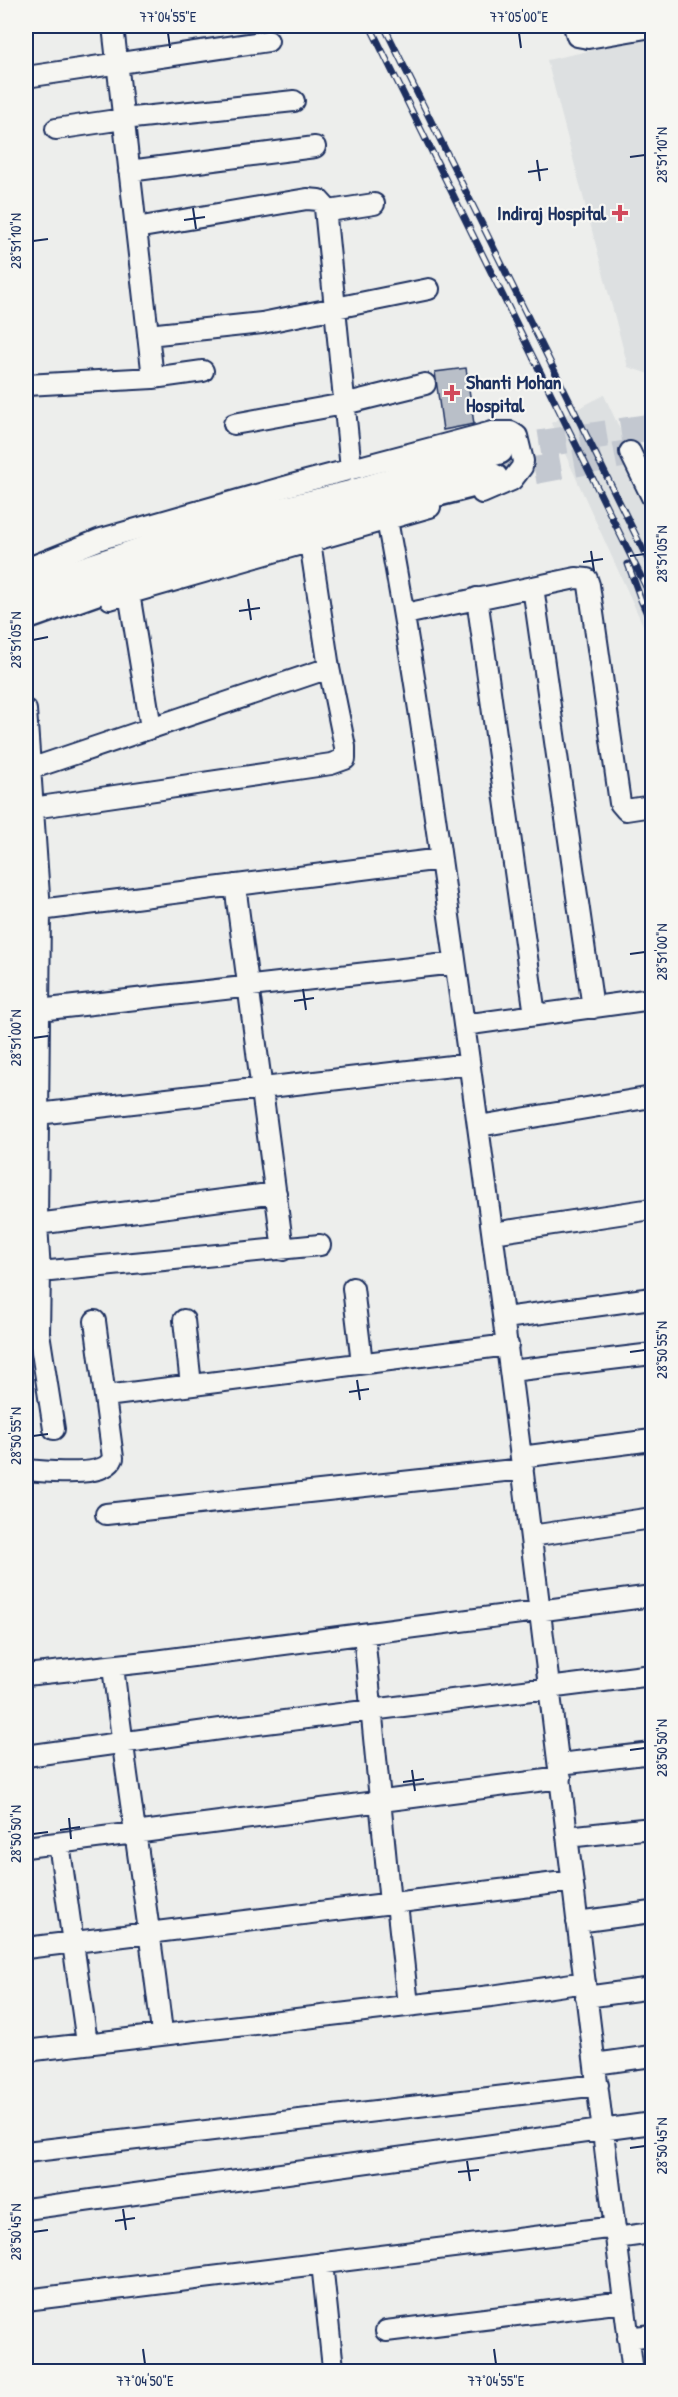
<svg xmlns="http://www.w3.org/2000/svg" width="678" height="2397" font-family="'Patrick Hand',sans-serif">
  <rect width="100%" height="100%" fill="#edeeec"/>
  <filter id="ink" filterUnits="userSpaceOnUse"><feTurbulence type="fractalNoise" baseFrequency=".0167" numOctaves="2"/><feDisplacementMap in="SourceGraphic" scale="12" xChannelSelector="R" yChannelSelector="G"/><feConvolveMatrix kernelMatrix="1 2 1 2 8 2 1 2 1" color-interpolation-filters="sRGB"/></filter>
  <g filter="url(#ink)">
    <path fill="#dde0e1" d="M652 37V375L628 367 547 60Z
      M604 395 652 498V645L551 423Z"/>
    <path fill="#b9bfc8" stroke="#1b2f5e" stroke-width="1.5" d="M466 368 474 424 443 430 435 372Z"/>
    <g fill="none" stroke-linecap="round" stroke-linejoin="round">
      <path stroke="#c3c8d0" stroke-width="27" stroke-dasharray="27 14" stroke-linecap="butt" d="M499 450 652 427
        M494 478 652 449"/>
      <defs>
        <path id="street" d="M113 26 153 378
          M574 26 577 36 588 38 652 27
          M26 77 268 41
          M56 129 123 119 294 101
          M129 171 315 147
          M325 208 351 469
          M136 228 307 199 319 200 329 211 374 204
          M148 335 262 323 429 289
          M26 385 153 378 203 371
          M234 424 344 404 425 384
          M630 452 652 497
          M387 520C419 692 442 866 466 1039 528 1483 576 1928 633 2372
          M26 569 101 539 295 484 492 432H511L517 436 523 461 522 467 512 480 482 493
          M533 587 593 1008
          M129 593 151 728
          M477 598 535 1015
          M110 599 430 507
          M405 614 576 578 587 579 589 585 620 803 626 810 652 806
          M26 710 40 910 37 1224 40 1272 39 1333 54 1429
          M30 769 329 668
          M33 808 331 764 345 759V747L329 668 310 542
          M235 885 283 1250
          M40 910 441 859
          M39 1010 455 963
          M464 1025 652 999
          M38 1114 469 1064
          M479 1126 652 1097
          M37 1224 276 1193
          M493 1233 652 1209
          M40 1272 320 1245
          M353 1288 362 1363
          M505 1318 652 1298
          M184 1320 191 1385
          M511 1371 652 1354
          M106 1396 508 1345
          M521 1457 652 1440
          M26 1470C45 1471 105 1479 113 1458L95 1321
          M106 1514 523 1469
          M531 1536 652 1518
          M364 1634 390 1903
          M113 1666C127 1788 148 1910 162 2033
          M26 1675 155 1661 652 1596
          M26 1756 235 1727 652 1675
          M560 1764 652 1753
          M567 1837 652 1828
          M59 1843 87 2043
          M26 1847 561 1778
          M397 1903 408 2005
          M577 1922 652 1912
          M26 1948 572 1881
          M586 1997 652 1988
          M26 2051 491 1996 585 1982
          M595 2064 652 2056
          M26 2152 598 2085
          M26 2209 652 2123
          M616 2238 652 2233
          M322 2263 333 2368
          M26 2300 615 2227
          M386 2331 624 2302
          M628 2338 652 2335"/>
        <path id="secondary" d="M26 590 202 531 352 494 499 450
          M26 616 206 552 378 510 387 505 494 478"/>
      </defs>
      <use href="#street" stroke="#1b2f5e" stroke-width="24"/>
      <use href="#secondary" stroke="#1b2f5e" stroke-width="32"/>
      <use href="#street" stroke="#f6f6f2" stroke-width="20"/>
      <use href="#secondary" stroke="#f6f6f2" stroke-width="27"/>
      <defs>
        <path id="rail" d="M370 26 652 599
          M384 26 652 568
          M628 564 641 600 652 625"/>
      </defs>
      <use href="#rail" stroke="#1b2f5e" stroke-width="7"/>
      <use href="#rail" stroke="#f6f6f2" stroke-width="4.5" stroke-dasharray="14" stroke-linecap="butt"/>
    </g>
  </g>
  <path fill="none" stroke="#1b2f5e" stroke-width="2" d="M168 33 170 48M519 33 521 48M630 157 645 155M537 160 540 181M528 172 548 169M193 208 196 229M184 220 205 217M33 241 48 239M591 551 594 571M630 556 645 554M583 562 603 559M248 599 251 620M239 611 260 608M33 640 48 637M630 954 645 952M303 989 306 1010M294 1001 314 998M33 1038 48 1036M630 1352 645 1350M357 1380 360 1400M349 1392 369 1389M33 1436 48 1434M630 1750 645 1748M412 1770 415 1791M403 1782 424 1779M69 1818 71 1839M60 1830 80 1827M33 1834 48 1832M630 2148 645 2146M467 2161 470 2181M458 2172 479 2170M123 2209 126 2230M115 2221 135 2218M33 2232 48 2230M143 2349 145 2364M494 2349 496 2364"/>
  <g fill="#d1495b" stroke="#f6f6f2" stroke-width="2">
    <path d="M617 204h6v6h6v6h-6v6h-6v-6h-6v-6h6z"/>
    <path d="M449 384h6v6h6v6h-6v6h-6v-6h-6v-6h6z"/>
  </g>
  <g text-anchor="middle" stroke-width="4.5" stroke-linejoin="round" paint-order="stroke">
    <g font-size="20" font-weight="bold" fill="#1b2f5e" stroke="#f6f6f2" text-anchor="end">
      <text x="606" y="220">Indiraj Hospital</text>
      <text x="466" y="389" text-anchor="start">Shanti Mohan<tspan x="466" dy="23">Hospital</tspan></text>
    </g>
  </g>
  <rect width="678" height="2397" fill="none" stroke="#f6f6f2" stroke-width="66"/>
  <rect x="33" y="33" width="612" height="2331" fill="none" stroke="#1b2f5e" stroke-width="2"/>
  <g font-size="15" text-anchor="middle" fill="#1b2f5e">
    <text x="168" y="22">77°04'55"E</text>
    <text x="519" y="22">77°05'00"E</text>
    <text transform="translate(662 155) rotate(-90)" y="5">28°51'10"N</text>
    <text transform="translate(16 241) rotate(-90)" y="5">28°51'10"N</text>
    <text transform="translate(662 554) rotate(-90)" y="5">28°51'05"N</text>
    <text transform="translate(16 640) rotate(-90)" y="5">28°51'05"N</text>
    <text transform="translate(662 952) rotate(-90)" y="5">28°51'00"N</text>
    <text transform="translate(16 1038) rotate(-90)" y="5">28°51'00"N</text>
    <text transform="translate(662 1350) rotate(-90)" y="5">28°50'55"N</text>
    <text transform="translate(16 1436) rotate(-90)" y="5">28°50'55"N</text>
    <text transform="translate(662 1748) rotate(-90)" y="5">28°50'50"N</text>
    <text transform="translate(16 1834) rotate(-90)" y="5">28°50'50"N</text>
    <text transform="translate(662 2146) rotate(-90)" y="5">28°50'45"N</text>
    <text transform="translate(16 2232) rotate(-90)" y="5">28°50'45"N</text>
    <text x="145" y="2386">77°04'50"E</text>
    <text x="496" y="2386">77°04'55"E</text>
  </g>
</svg>
